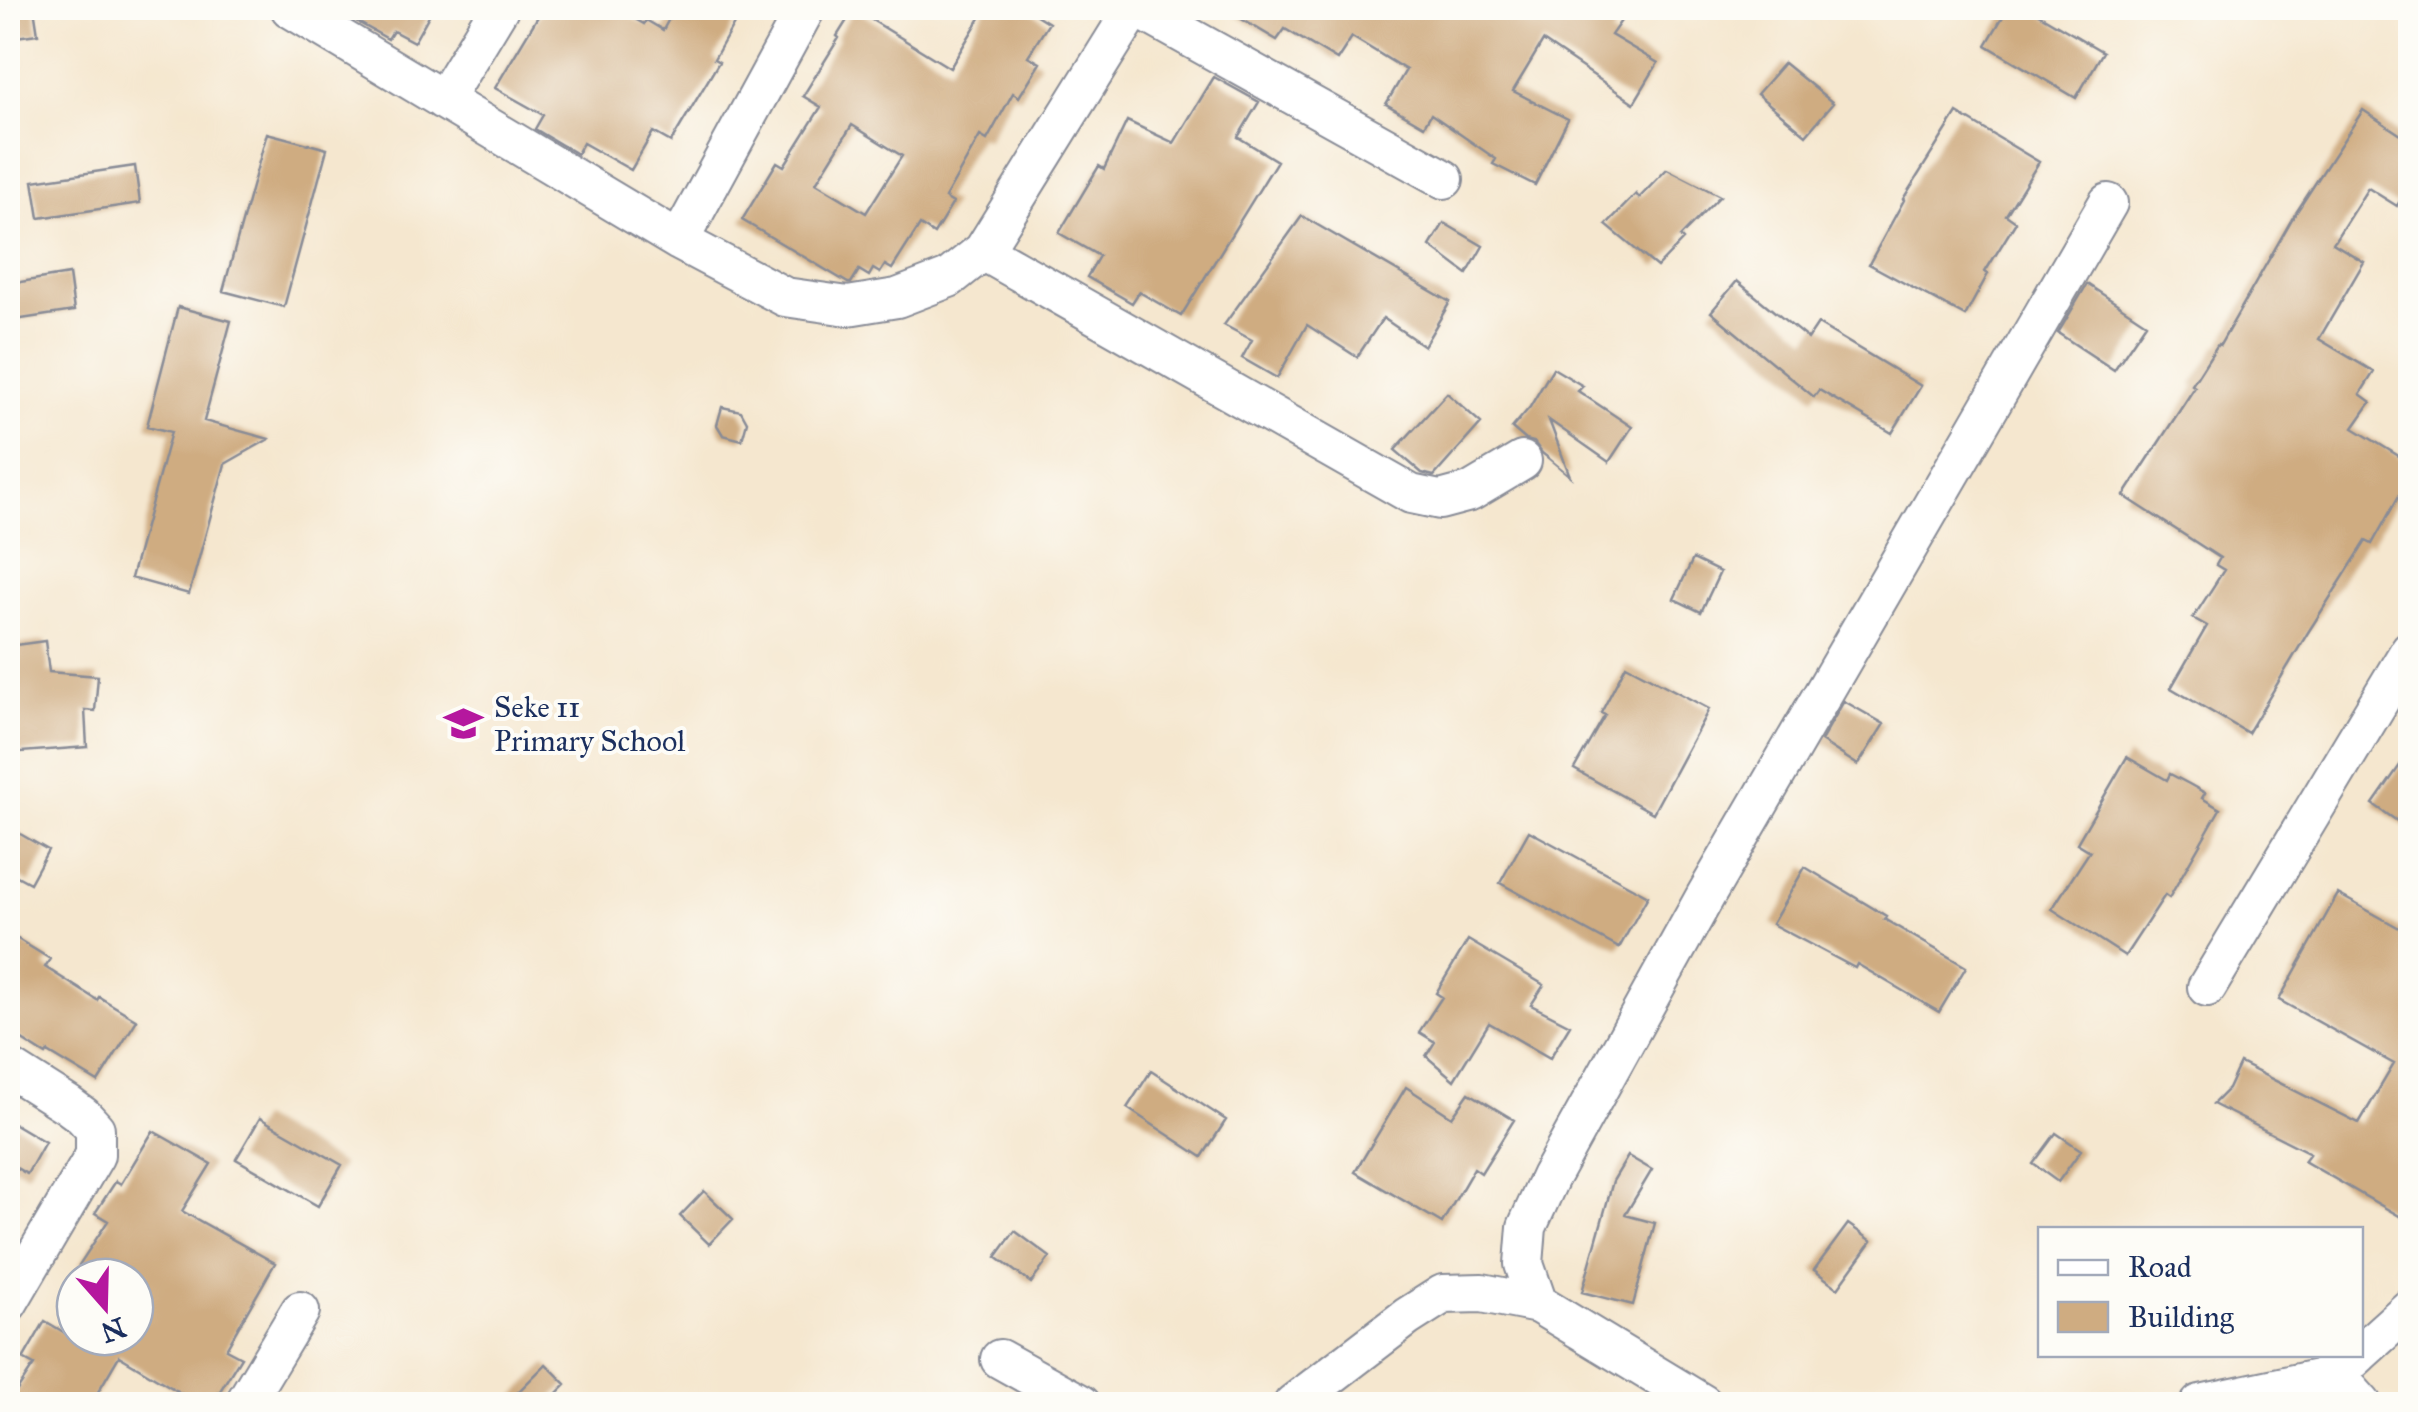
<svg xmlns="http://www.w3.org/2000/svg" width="2418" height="1412" font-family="'IM FELL Great Primer',serif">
  <rect width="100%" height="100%" fill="#fdfcf7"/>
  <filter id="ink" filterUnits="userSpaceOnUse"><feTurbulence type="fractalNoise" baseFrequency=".01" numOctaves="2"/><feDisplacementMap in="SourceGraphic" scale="20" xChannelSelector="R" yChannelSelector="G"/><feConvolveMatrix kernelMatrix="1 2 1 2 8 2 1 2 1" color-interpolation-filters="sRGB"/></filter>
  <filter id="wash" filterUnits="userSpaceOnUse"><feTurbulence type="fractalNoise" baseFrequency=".0048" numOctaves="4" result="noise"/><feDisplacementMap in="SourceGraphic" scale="40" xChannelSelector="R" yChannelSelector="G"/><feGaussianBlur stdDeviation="2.25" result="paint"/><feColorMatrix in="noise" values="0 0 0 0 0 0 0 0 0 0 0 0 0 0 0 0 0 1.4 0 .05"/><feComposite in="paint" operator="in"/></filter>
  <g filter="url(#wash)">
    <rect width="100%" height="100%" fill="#f5e7cf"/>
    <g id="blocks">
      <path fill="#cfac81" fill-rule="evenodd" d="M8 8H34L38 34 8 38Z
        M333 8H433L414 42 393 31 388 39Z
        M543 8H615L644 24 646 20 663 30 675 8H743L714 59 719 62 671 142 653 132 631 170 583 143 577 154 535 129 543 115 495 88Z
        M986 8H1025L1049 23 1028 56 1040 63 1019 97 1013 93 987 140 980 136 945 198 953 203 934 234 920 225 892 269 885 265 880 273 873 269 869 276 859 270 851 283H848L742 220 777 162 784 166 821 107 803 96 839 38 837 36 854 9 950 68ZM852 125 902 156 866 213 816 183Z
        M1223 8H1630L1611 35 1658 63 1634 103 1543 41 1513 91 1568 119 1535 185 1493 164 1496 159 1431 114 1424 126 1386 104 1406 70 1352 37 1337 60 1285 29 1277 40Z
        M2008 8H2028L2103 52 2076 98 1986 45Z
        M1784 63 1833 103 1806 135 1757 94Z
        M1214 77 1259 102 1238 137 1277 161 1181 316 1139 292 1132 303 1087 277 1099 256 1059 233 1099 166 1104 169 1127 121 1174 143Z
        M2363 110 2410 141V184L2397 206 2368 188 2333 243 2364 262 2319 339 2374 372 2360 394 2371 402 2353 428 2410 463V476L2372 544 2366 541 2307 634 2248 733 2171 688 2207 626 2193 618 2224 570 2216 565 2220 558 2124 496 2195 387 2192 385 2218 344 2220 345 2292 219Z
        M1957 113 2039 162 2006 215 2016 222 1985 272 1988 274 1965 316 1869 264 1904 200 1903 199Z
        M267 133 327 149 284 307 223 291Z
        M135 166 140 203 39 218 33 181Z
        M1667 169 1720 196 1680 237 1683 240 1657 267 1606 225 1636 194 1639 198Z
        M1302 216 1450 302 1424 346 1383 318 1357 357 1307 325 1277 378 1242 358 1252 340 1224 325Z
        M1444 223 1483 246 1467 274 1430 246Z
        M69 274 74 311 8 321V284Z
        M1737 281 1808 339 1818 324 1921 386 1892 433 1819 390 1814 397 1711 312Z
        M2087 284 2146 323 2114 370 2058 333Z
        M178 307 231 321 204 421 269 439 225 464 189 594 131 578 171 432 147 426Z
        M1553 368 1583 386 1578 391 1632 427 1609 462 1549 420 1570 476 1542 453 1534 442 1526 440 1512 428 1530 407Z
        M1447 393 1481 423 1434 476 1422 473 1395 450Z
        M722 407 741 411 747 422 742 440 723 435 717 425Z
        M1693 559 1720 572 1701 612 1674 599Z
        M45 641 49 672 98 676 95 711 85 710 87 747 8 753V646Z
        M1626 665 1709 709 1653 813 1574 769 1605 715 1601 713Z
        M1844 701 1884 724 1858 765 1821 741Z
        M2410 751V830L2373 804Z
        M2127 757 2167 780 2170 774 2189 784 2205 793 2202 798 2220 809 2169 898 2165 895 2125 956 2052 909 2090 851 2077 843Z
        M8 827 48 850 30 883 8 871Z
        M1529 831 1648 896 1619 948 1500 883Z
        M1805 867 1886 916 1884 919 1966 967 1939 1012 1857 964 1855 968 1772 924Z
        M2338 894 2410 934V1222L2304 1161 2310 1153 2213 1104 2228 1089 2240 1063 2359 1123 2394 1064 2279 1000Z
        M8 933 50 959 45 967 97 1000 99 997 137 1020 98 1082 48 1052 46 1055 8 1031Z
        M1468 940 1544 985 1531 1005 1570 1025 1550 1058 1489 1023 1454 1080 1426 1056 1435 1042 1419 1032 1442 997 1436 993Z
        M1151 1071 1226 1120 1202 1157 1127 1108Z
        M1406 1087 1452 1117 1469 1093 1514 1120 1481 1173 1474 1168 1442 1223 1355 1172Z
        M260 1118 342 1165 318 1206 236 1159Z
        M8 1120 45 1142 27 1174 8 1163Z
        M153 1131 211 1164 182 1211 275 1263 226 1349 241 1357 212 1404H199L119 1356 91 1404H8L34 1365 23 1359 45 1321 72 1337H135V1277H99L79 1265 108 1221 95 1213 116 1181 121 1184Z
        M2056 1133 2081 1150 2058 1182 2033 1164Z
        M1628 1156 1652 1170 1625 1215 1655 1223 1633 1305 1582 1292 1613 1181Z
        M704 1191 733 1219 709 1244 680 1216Z
        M1848 1224 1872 1241 1838 1288 1814 1270Z
        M1015 1231 1050 1257 1031 1283 996 1257Z
        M546 1364 566 1384 546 1404H506Z"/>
    </g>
  </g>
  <g filter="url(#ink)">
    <use href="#blocks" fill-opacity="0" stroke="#888b96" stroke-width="2.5"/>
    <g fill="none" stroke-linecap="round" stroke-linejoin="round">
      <defs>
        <path id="street" d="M290 8 679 241 785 297 848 306 897 298 949 278 983 251 1134 8
          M1137 8 1444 179
          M443 100 499 8
          M679 241 806 8
          M983 251 1411 494 1440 500 1470 492 1522 461
          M2207 987 2410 650
          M8 1067 68 1105 83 1116 95 1129V1155L8 1303
          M1538 1304 1524 1264 1527 1227 1550 1177 1706 895 2108 203
          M2360 1353 2410 1308
          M1000 1359 1081 1404
          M2336 1375 2362 1404
          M244 1404 300 1311
          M1293 1404 1407 1317 1443 1294 1482 1293 1538 1304 1703 1404
          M2200 1404 2336 1375 2359 1354"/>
      </defs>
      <use href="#street" stroke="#888b96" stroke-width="42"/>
      <use href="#street" stroke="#fff" stroke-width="38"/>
    </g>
  </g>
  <defs>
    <symbol id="school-bare" viewBox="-9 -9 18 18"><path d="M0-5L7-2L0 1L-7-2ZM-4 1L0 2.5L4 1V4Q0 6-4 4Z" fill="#b5179e" stroke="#fdfcf7" stroke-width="2.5" paint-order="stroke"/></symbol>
  </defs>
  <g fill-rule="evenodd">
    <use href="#school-bare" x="436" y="696" width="55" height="55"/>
  </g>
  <g text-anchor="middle" stroke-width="8" stroke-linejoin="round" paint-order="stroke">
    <g font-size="30" fill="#1b2f5e" stroke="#fdfcf7" text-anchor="start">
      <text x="494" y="717">Seke 11<tspan x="494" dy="34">Primary School</tspan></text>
    </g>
  </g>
  <rect width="2418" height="1412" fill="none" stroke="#fdfcf7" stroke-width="40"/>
  <rect x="2038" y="1227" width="325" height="130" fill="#fdfcf7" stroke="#a3aaba" stroke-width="2.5"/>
  <rect x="2058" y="1260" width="50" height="15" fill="#ffffff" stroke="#a3aaba" stroke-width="2.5"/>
  <text x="2128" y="1277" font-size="30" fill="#1b2f5e">Road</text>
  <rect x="2058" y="1302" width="50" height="30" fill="#cfac81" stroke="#a3aaba" stroke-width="2.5"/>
  <text x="2128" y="1327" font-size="30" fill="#1b2f5e">Building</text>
  <g transform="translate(105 1307) rotate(160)"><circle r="48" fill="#fdfcf7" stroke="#a3aaba" stroke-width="2.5"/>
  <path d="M0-8L18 38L0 25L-18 38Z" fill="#b5179e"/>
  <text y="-15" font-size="28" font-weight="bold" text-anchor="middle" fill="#1b2f5e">N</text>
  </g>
</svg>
